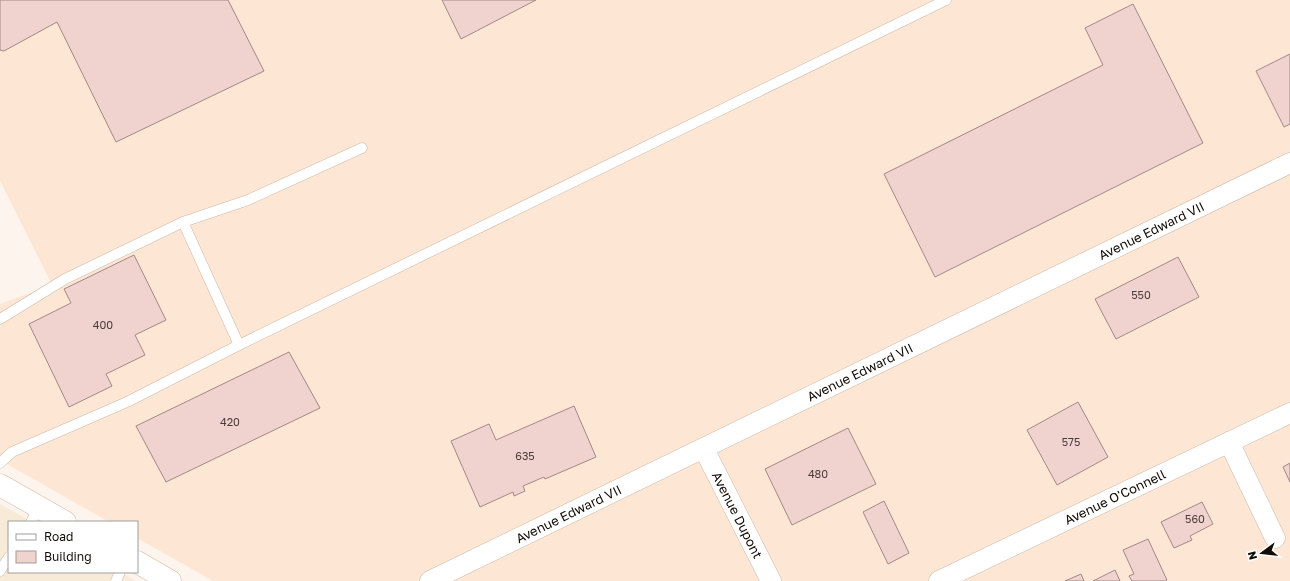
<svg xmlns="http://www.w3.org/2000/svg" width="1290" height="581" font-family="'Golos Text',sans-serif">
  <rect width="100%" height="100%" fill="#fdf4ed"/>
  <path fill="#f7ead6" d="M0 504 32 522H9V572H120L136 581H0Z"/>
  <path fill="#fde6d4" d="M0 0H1290V581H213L137 538V522H109L0 460V304L52 285 0 181Z"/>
  <path fill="#f0d3cf" stroke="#a38885" d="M0 0H228L264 71 116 142 57 22 4 51 0 50Z
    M442 0H536L461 39Z
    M1133 4 1203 143 935 277 884 174 1103 65 1085 28Z
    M1290 54V124L1284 127 1256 71Z
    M134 255 166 320 135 335 145 355 106 374 112 386 69 407 29 324 71 303 64 289Z
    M1178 257 1199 297 1116 339 1095 299Z
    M289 352 320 408 166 482 136 426Z
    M1078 402 1108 457 1057 485 1027 430Z
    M574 406 596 457 545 479 544 477 523 486 525 491 514 496 513 492 480 507 451 441 489 424 496 440Z
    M848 428 876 484 792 525 765 469Z
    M1290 463V482L1283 467Z
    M884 501 909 553 888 564 863 512Z
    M1202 502 1213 524 1190 536 1192 540 1174 548 1161 522Z
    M1148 539 1167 580 1165 581H1132L1129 576 1134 574 1123 550Z
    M1115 570 1120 581H1093Z
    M1081 574 1084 581H1065Z"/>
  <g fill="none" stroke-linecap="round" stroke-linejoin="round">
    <defs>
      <path id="service" d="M0 319 65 279 183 222 248 200 362 148
        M239 345 946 0
        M0 463 12 452 127 402 239 345 183 222
        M31 522 39 507
        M0 571 9 557
        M116 581 120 572"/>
      <g id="minor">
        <path d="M1229 442 1275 538"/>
        <path id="s1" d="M704 449 771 581"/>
        <path id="s2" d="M430 581 1290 163"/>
        <path id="s3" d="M939 581 1290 413"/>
      </g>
      <path id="secondary" d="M0 485 65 522
        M137 562 170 581"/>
    </defs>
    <use href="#service" stroke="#ceb9a7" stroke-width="11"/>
    <use href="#minor" stroke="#ceb9a7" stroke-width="21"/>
    <use href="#secondary" stroke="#ceb9a7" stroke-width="23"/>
    <use href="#service" stroke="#fff" stroke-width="10"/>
    <use href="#minor" stroke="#fff" stroke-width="20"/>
    <use href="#secondary" stroke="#fff" stroke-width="22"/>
  </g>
  <g text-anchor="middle" stroke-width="3.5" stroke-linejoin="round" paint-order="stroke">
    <g font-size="11" fill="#4a3d38">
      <text x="1141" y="299">550</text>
      <text x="103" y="329">400</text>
      <text x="230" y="426">420</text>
      <text x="1071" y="446">575</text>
      <text x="525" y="460">635</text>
      <text x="818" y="478">480</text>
      <text x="1195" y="523">560</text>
    </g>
    <g font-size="13" fill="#120b06" stroke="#fff">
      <text dy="5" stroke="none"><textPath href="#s2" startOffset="802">Avenue Edward VII</textPath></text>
      <text dy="5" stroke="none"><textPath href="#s2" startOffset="478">Avenue Edward VII</textPath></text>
      <text dy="5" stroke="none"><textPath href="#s3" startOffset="195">Avenue O'Connell</textPath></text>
      <text dy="5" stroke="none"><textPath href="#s2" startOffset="154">Avenue Edward VII</textPath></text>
      <text dy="5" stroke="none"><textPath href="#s1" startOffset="74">Avenue Dupont</textPath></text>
    </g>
  </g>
  <rect x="8" y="521" width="130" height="52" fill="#ffffff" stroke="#a09d9b"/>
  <rect x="16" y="534" width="20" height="6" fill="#ffffff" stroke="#a09d9b"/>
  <text x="44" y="541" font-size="12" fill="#120b06">Road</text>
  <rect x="16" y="551" width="20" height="12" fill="#f0d3cf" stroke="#a09d9b"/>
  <text x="44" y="561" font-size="12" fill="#120b06">Building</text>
  <g transform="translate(1262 553) rotate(255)" stroke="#ffffff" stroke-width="3" paint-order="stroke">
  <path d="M0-3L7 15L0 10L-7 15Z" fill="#120b06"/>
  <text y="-6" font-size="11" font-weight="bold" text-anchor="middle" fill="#120b06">N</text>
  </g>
</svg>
